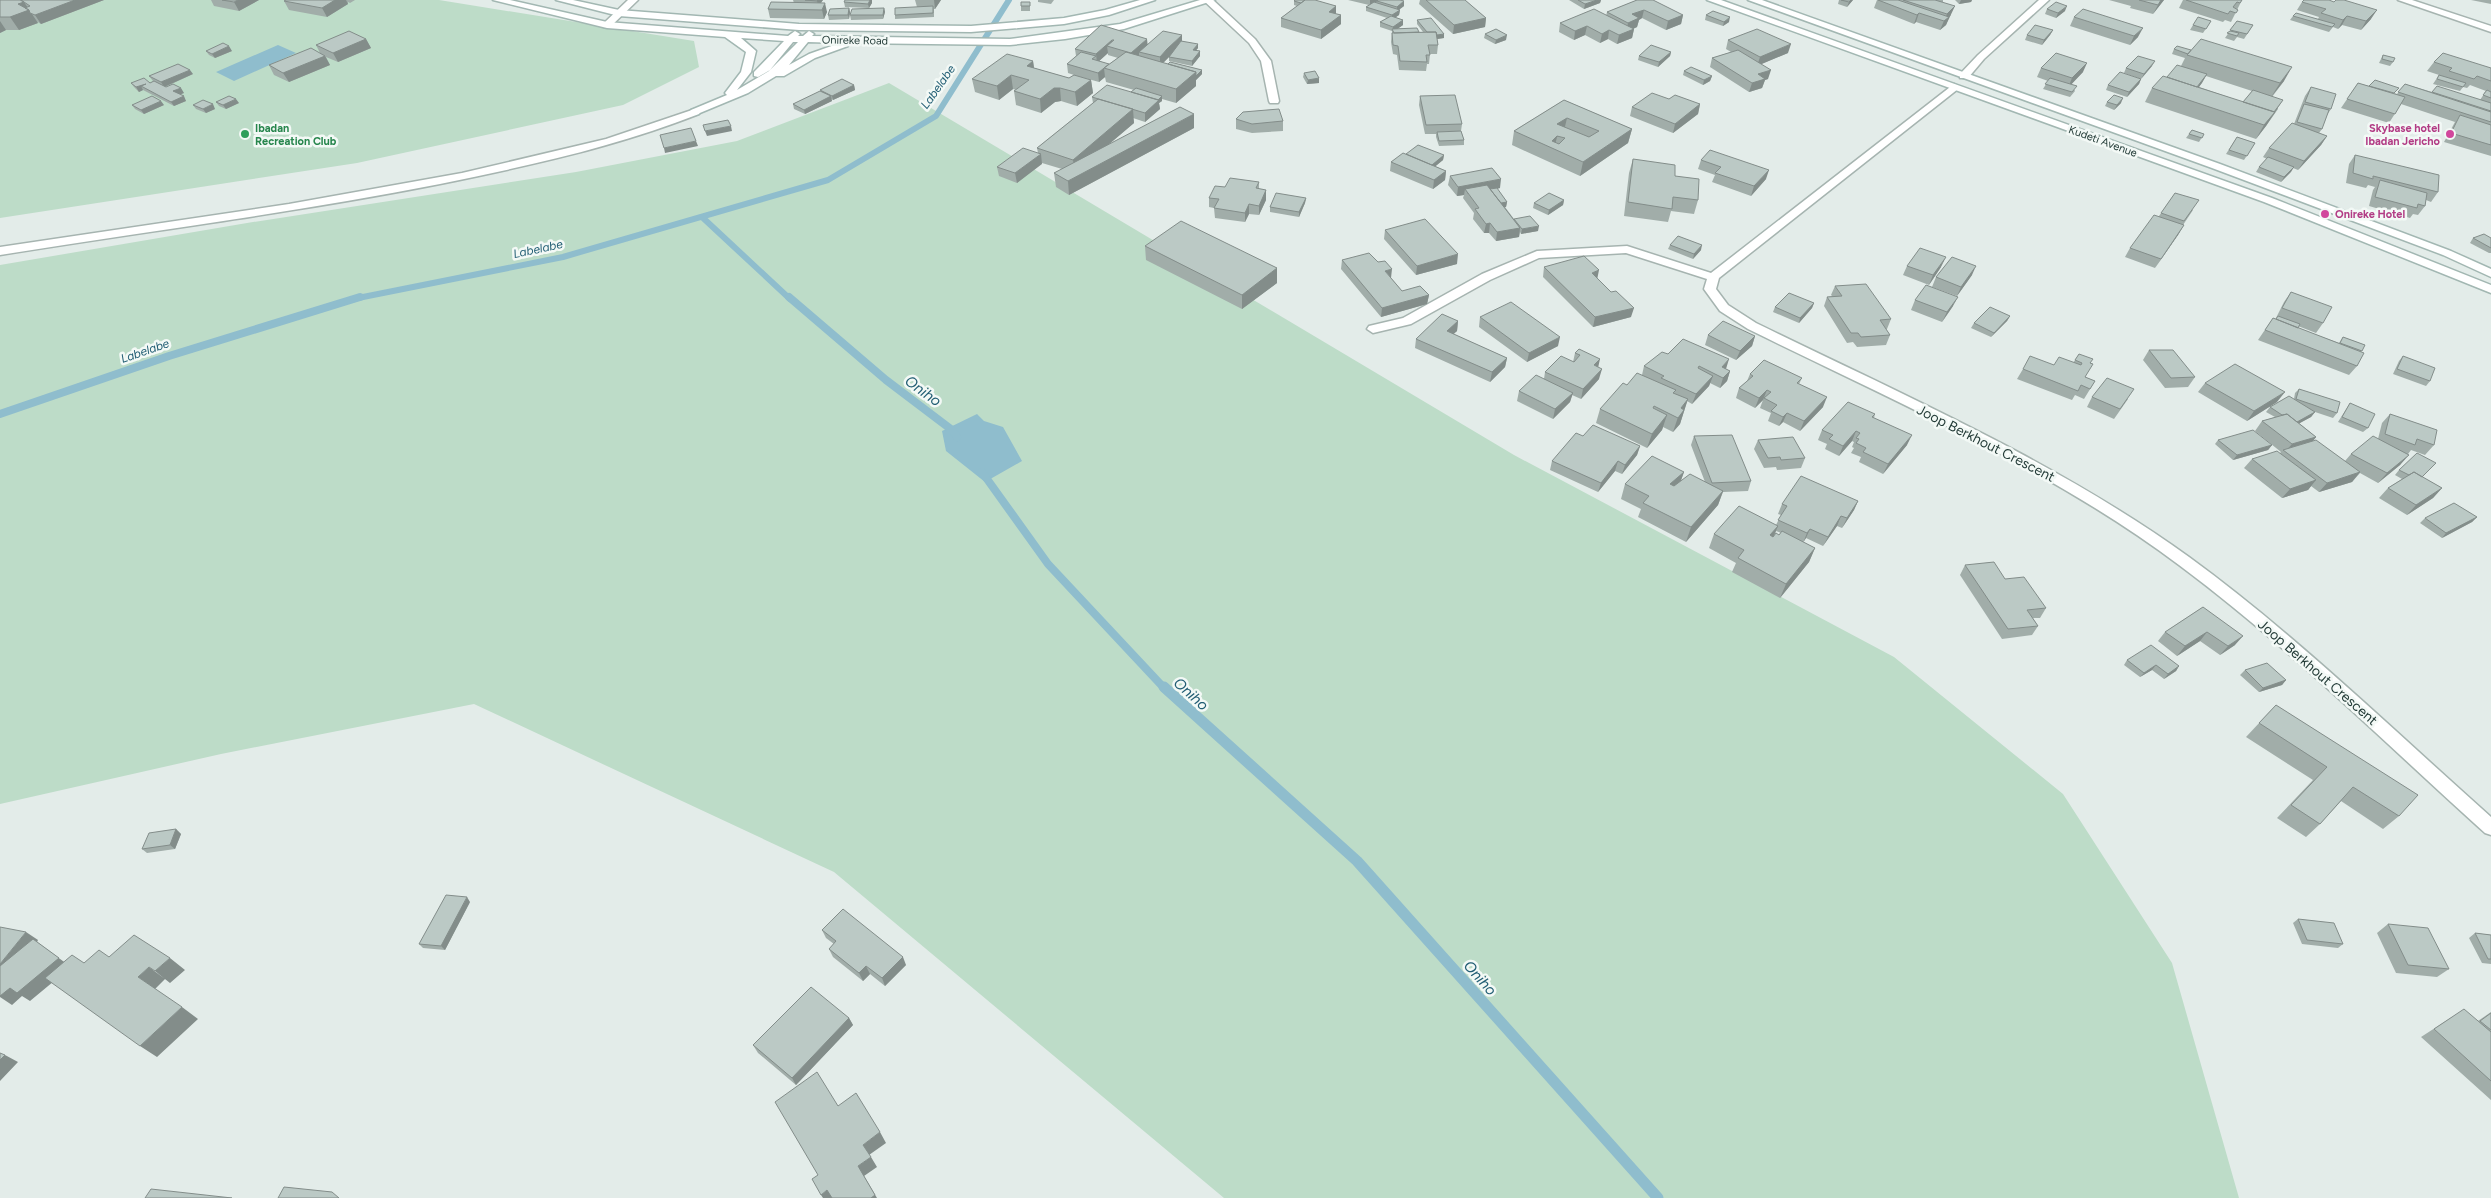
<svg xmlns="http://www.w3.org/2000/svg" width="2491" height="1198" font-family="Figtree,sans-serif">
  <rect width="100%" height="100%" fill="#e3ece9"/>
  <path fill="#bddcc8" d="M0 0H439L694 41 699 67 623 105 357 163 0 218Z
    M889 83 1514 455 1894 657 2063 794 2172 963 2239 1198H1224L834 872 474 704 221 754 0 804V265L247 223 576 172 737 141Z"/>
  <path fill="#8fbdcd" d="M278 45 296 53 234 81 216 72Z
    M977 414 984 421 1003 427 1022 461 985 482 946 451 942 431Z"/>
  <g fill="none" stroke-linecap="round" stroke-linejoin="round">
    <path stroke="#8fbdcd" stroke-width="6" d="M702 217 790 299
      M353 299 563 257 828 180 936 116 1009 0"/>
    <path stroke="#8fbdcd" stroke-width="8" d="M789 297 886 380 952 430 957 437
      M0 414 169 356 360 297
      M982 472 1048 564 1165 689"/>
    <path stroke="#8fbdcd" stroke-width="11" d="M1164 687 1357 861 1658 1198"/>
    <defs>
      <path id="street" d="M628 0H638L610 27H604V23Z
        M1203 0H1213L1255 39 1271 61 1279 101 1278 103H1270L1269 101 1261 61 1249 43Z
        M2039 0H2049L1984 59 1968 78H1960V74L1978 55Z
        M2398 0H2412L2491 26V32Z
        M1954 84 1959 87 1958 89 1719 278 1716 289 1728 305 1756 323C1903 395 2056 461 2189 557 2296 635 2392 729 2491 817V835L2485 833C2385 743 2288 646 2179 565 2048 467 1894 401 1748 329L1720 311 1704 289 1707 279 1626 253 1539 258 1490 280 1411 324 1373 333 1367 329 1369 326 1403 318 1482 274 1537 251 1627 246 1711 273Z
        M695 109 700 112 699 114C615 147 528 166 440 184 294 213 147 231 0 255V247L289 204 462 173 606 139Z"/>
      <path id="secondary" d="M493 0H510L607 22 788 36 795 31 800 34 798 36H803L809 31 814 34 812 36 1010 39 1120 24 1200 0H1215L1124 29 1065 39 1010 45 849 43 848 46 815 58 784 76H776L748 93 695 115 690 112 691 110 727 95 725 93 741 72 746 52 725 37 607 28ZM741 38 784 41 754 72V76L758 77 770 70 793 42H798L769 71 737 90 751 72 756 51ZM808 42 840 43 809 54 789 65Z
        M556 0H573L619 10 799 24 971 26 1064 18 1105 10 1140 0H1155L1109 15 1064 24 971 32 799 30 619 16Z
        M1707 0H1721L2272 198 2491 285V293L2264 202Z
        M1748 0H1762L2220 164 2451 251 2491 269V277L2443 255 2212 168Z"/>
    </defs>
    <use href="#street" stroke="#a6b4b0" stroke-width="3"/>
    <use href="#secondary" stroke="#a2b7b2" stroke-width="3"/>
    <use href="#street" fill="#fff" fill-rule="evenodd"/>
    <use href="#secondary" fill="#fff" fill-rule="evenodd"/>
  </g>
  <path fill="#a1ada9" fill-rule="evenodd" d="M0 0H104L41 24 36 21 38 23 19 30H6L0 33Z
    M211 0H259L239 11 214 6Z
    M286 0H355L350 3 348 2V4L327 17 289 10 284 1Z
    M793 0H823L821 3 827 12 824 19 770 18 768 9 794 3Z
    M915 0H941L935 9H934V17L895 19V15L917 7Z
    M1038 0H1054L1051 4 1038 2Z
    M1348 0H1400L1404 6 1399 10H1400L1399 15 1395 17 1403 20V25L1397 29 1419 32H1423L1417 24V20L1444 34V38L1437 39 1438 45 1437 54H1430L1429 64H1427L1426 71 1399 70 1397 55 1393 54 1391 42 1392 31 1380 27V22L1387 18 1366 11V7L1369 5Z
    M1420 0H1465L1486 18 1485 27 1453 34 1419 4Z
    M1569 0H1601L1600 3 1584 9Z
    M1637 0 1683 15 1681 24 1666 30 1642 18 1639 20 1637 27 1633 29H1634L1632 38 1617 44 1608 39 1600 43 1585 35 1574 40 1559 32 1560 23 1606 16 1607 12Z
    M1839 0H1853L1847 7 1838 4Z
    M1877 0H1943V2H1941L1951 15 1949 17 1946 25 1940 30 1916 22 1914 24 1874 8Z
    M1955 0H1976H1972L1971 2 1959 4Z
    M2109 0H2164L2153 14 2130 8 2131 6Z
    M2183 0H2242L2231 22 2225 20 2223 22 2179 8Z
    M2471 0H2491V4Z
    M1294 1 1336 6V14L1341 15V24L1321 39 1281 27V18L1297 6 1294 5Z
    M844 2 872 3 869 8 845 7Z
    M1030 2V11H1021V6Z
    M2302 2 2371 19 2361 30 2342 25 2338 29 2333 27 2329 32 2290 20 2293 16 2318 19 2319 17 2297 10Z
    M849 8 850 12 849 19 829 20 828 15Z
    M884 8 885 12 883 19 851 20 850 15Z
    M2047 9 2065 11 2056 18 2045 14Z
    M1706 15 1729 22 1723 26 1705 20Z
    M2074 17 2138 37 2130 45 2070 26Z
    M2211 21 2203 33 2190 30 2193 25Z
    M2237 21 2253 25 2244 39 2237 37 2234 41 2225 38Z
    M1101 25 1148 44 1182 41 1198 48 1196 50 1200 51V56L1192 66 1169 61V57L1163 63 1202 70V74L1196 80V86L1176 103 1162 99V101L1159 103 1160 109 1145 122 1133 118 1134 123 1108 145 1194 128 1069 195 1056 187 1054 173 1062 169 1042 163 1017 183 999 176 997 167 1038 153 1037 148 1093 103 1092 97 1131 92 1134 90 1106 82 1105 77 1099 82 1081 77 1091 80 1093 93 1077 106 1061 101 1055 102 1041 113 1016 105 1014 91 1016 90 1013 89 999 100 975 92 972 79 1033 61 1034 68 1069 78 1074 75 1068 73 1067 64 1076 56 1075 49ZM1108 53V55L1118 58 1109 64 1099 61Z
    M2053 30 2050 35 2042 45 2025 40 2027 35Z
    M1485 34 1506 40 1495 44 1484 38Z
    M366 39 371 48 338 62 326 57 330 65 289 82 274 75 269 65 320 53 316 45Z
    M1728 40 1788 53 1761 64 1768 79 1765 80 1762 88 1749 92 1710 67 1712 58 1731 52 1726 49Z
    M2174 49 2284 81 2272 97 2278 109 2266 126 2256 139 2145 102 2152 88 2181 66 2185 58 2172 54ZM2206 76 2252 91 2243 102 2199 87Z
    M206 51H232L215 58 209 55Z
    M1671 52 1670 56 1658 67 1638 60 1639 56Z
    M2383 55 2393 62 2390 66 2379 63Z
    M2434 62 2491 68V156L2444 142 2455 122 2401 104 2389 123 2341 108 2358 83 2397 94 2405 84 2432 92 2480 100 2484 94V93L2486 91 2470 85 2467 88 2463 87 2460 91 2433 84 2439 75 2427 71Z
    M2152 66 2141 79 2124 73 2126 68Z
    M2041 68 2083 72 2071 84 2075 91 2070 97 2043 89 2048 81 2037 77Z
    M1684 71 1712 76 1710 81 1703 85 1683 75Z
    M1304 73 1319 83 1307 84 1303 77Z
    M193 74 165 87 184 93 180 94 186 101 174 106 143 90 139 92 134 87 131 83H150L153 81 149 76Z
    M2141 79 2139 84 2127 97 2106 90 2108 85Z
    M854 85 855 90 833 100 831 99 832 101 805 114 794 109 793 104 821 91 820 90Z
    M2311 87 2331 109 2327 115 2322 129 2319 133 2327 136 2321 145 2298 170 2293 168 2281 182 2256 172 2259 167 2267 159 2263 157 2269 148 2294 124 2305 96Z
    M1420 96 1462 124 1461 131 1464 140V145L1439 146 1436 137V134H1425L1419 105Z
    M1669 99 1700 104 1698 114 1673 133 1630 116 1632 107Z
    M1564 100 1632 129 1628 143 1580 176 1512 145 1514 131Z
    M216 102 239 103 226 109 219 106Z
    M2107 102 2121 103 2114 110 2105 106Z
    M132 105H164L144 114 135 109Z
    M193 105 215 109 206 113 196 109Z
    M1236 119 1283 121V131L1252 133 1236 129Z
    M2192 130 2204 134 2199 142 2186 138Z
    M2237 137 2255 143 2244 160 2226 154Z
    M1406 154 1444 155 1443 160 1435 166 1446 171 1445 180 1433 189 1390 171 1391 162Z
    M2355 155 2438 192 2431 202 2426 200 2425 206 2418 215 2413 214 2410 218 2369 206 2373 190 2375 187 2368 185 2366 188 2346 183 2349 164Z
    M1633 159 1675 176 1698 200 1694 214 1671 211 1668 222 1624 216 1629 173Z
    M1701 160 1766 179 1751 196 1712 182 1715 175 1698 169Z
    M1450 176 1500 188 1497 189 1507 202 1506 207H1505L1514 219 1538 231 1521 234 1520 232 1519 237 1496 241 1489 233H1484L1473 219 1474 213 1463 198 1464 195 1457 196 1448 185Z
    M1259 182V189L1266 190V200L1259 215 1249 214 1245 222 1215 218 1214 208 1209 207V198L1225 187Z
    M2175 193 2193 210 2183 225H2184L2178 235 2155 268 2125 257 2130 248 2159 216Z
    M1306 198 1305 203 1299 217 1270 212V207Z
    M1564 200 1563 205 1548 215 1533 208 1534 203Z
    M1385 230 1457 264 1416 275 1384 239Z
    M2473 238H2491V253H2489L2470 243Z
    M1670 245 1701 250 1693 259 1668 249Z
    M1145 246 1277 268V283L1242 309 1146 260Z
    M1342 260 1391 278 1402 291 1429 295 1427 304 1381 317 1341 269Z
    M1907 266 1941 267 1929 285 1903 275Z
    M1544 267 1597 278 1631 317 1593 327 1543 277Z
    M1972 275 1957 296 1932 287 1936 277Z
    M1835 286 1891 319 1887 329H1886L1890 335 1886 345 1857 347 1853 342 1847 343 1824 306 1827 297 1832 296 1831 295Z
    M2291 292 2323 323 2316 333 2298 326V328L2339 343 2343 337 2365 345 2361 352 2357 366 2349 375 2258 340 2273 318 2276 319 2277 318H2276L2284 302Z
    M1915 300 1953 306 1942 322 1911 310Z
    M1814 303 1812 308 1799 323 1773 312 1775 307Z
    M2010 316 2007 321 1991 337 1971 328 1974 323Z
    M1480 317 1558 346 1527 362 1479 327Z
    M1458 321 1457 331 1453 334 1507 358 1505 367 1490 382 1415 348 1416 339Z
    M1708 335 1755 336 1752 346 1736 360 1705 345Z
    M1579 349 1598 367 1599 379 1581 399 1572 395 1570 402 1553 419 1517 401 1519 391 1544 379 1545 372 1573 362 1575 353Z
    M2149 350 2195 377 2188 387 2165 388 2143 360Z
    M1668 354 1726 369 1730 371 1727 381 1720 388 1710 383 1709 386 1692 404 1687 401 1680 424 1673 432 1663 427 1662 430 1647 448 1596 423 1600 409 1627 385 1642 375 1644 366Z
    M2079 354 2091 363 2085 377 2095 381 2084 399 2075 395 2072 400 2017 379 2023 369 2073 363Z
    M2403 356 2430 381 2426 386 2393 374 2399 361Z
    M1750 374 1802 378 1799 384 1823 407 1800 431 1783 422 1779 426 1768 421 1771 413 1760 408 1763 400 1755 408 1736 398 1739 388 1747 381Z
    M2205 383 2277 402 2247 421 2198 392Z
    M2299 389 2337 413 2333 418 2315 412 2311 417 2299 423 2316 437 2313 441 2345 461 2351 454 2378 439 2382 423 2390 414 2434 445 2425 455 2411 450 2400 465 2378 483 2360 473 2352 482 2319 492 2311 486 2308 490 2282 498 2244 468 2252 459 2280 453 2281 452 2255 431 2262 421 2275 417 2266 412 2270 407 2294 399 2295 393Z
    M2092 397 2128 399 2114 419 2087 407Z
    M2350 403 2368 428 2363 432 2338 422Z
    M1875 414 1874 418 1907 445 1883 474 1859 462 1861 457 1851 453 1854 448 1852 447 1854 442 1852 441 1839 456 1825 449 1827 444 1818 440 1822 430Z
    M1583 436 1640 446 1637 455 1622 474 1615 471 1598 492 1550 470 1552 461Z
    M1694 436 1751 481 1748 491 1723 492 1718 505 1686 542 1638 517 1641 509 1621 499 1625 484 1684 472 1681 480 1705 482 1691 445Z
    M1758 440 1805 458 1801 468 1777 470 1776 467 1764 468 1754 449Z
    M2218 440 2272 445 2268 450 2233 460 2215 444Z
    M2399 470 2422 477 2442 488 2433 498 2407 515 2379 498 2388 488 2402 479 2395 475Z
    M1858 501 1854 510 1842 528 1837 526 1823 546 1806 538 1803 542 1815 548 1809 562 1780 598 1732 572 1736 563 1709 548 1714 534 1776 525 1781 515 1778 514 1782 504ZM1776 531 1781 533 1779 535H1775Z
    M2477 517 2472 522 2442 538 2420 523 2425 518Z
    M1965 565 2005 579 2046 608 2040 618H2033L2038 626 2032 635 2002 639 1960 575Z
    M2203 607 2235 645 2220 655 2200 641 2177 656 2158 641 2165 632Z
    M2127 660 2179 666 2176 671 2164 679 2152 670 2140 677 2124 665Z
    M2245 670 2286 680 2282 685 2259 692 2240 675Z
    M2276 705 2399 816 2383 829 2341 801 2320 824 2306 837 2277 818 2313 780 2246 737Z
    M176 829 181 834 175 849 147 853 142 849Z
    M470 902 445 950 423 948 419 944Z
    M2298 919 2343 944 2338 948 2302 944 2293 923Z
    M2388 924 2449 969 2437 977 2396 973 2377 933Z
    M822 930 906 965 885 986 870 974 863 981 833 957 829 949 834 944 826 938Z
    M2475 933 2491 935V964L2482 963 2469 938Z
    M2491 1012V1100L2421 1037 2452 1017 2478 1021Z
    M849 1018 853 1025 796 1085 758 1053 753 1045Z"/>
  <path fill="#838d8a" d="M75 0H104L41 24 35 15Z
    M238 0H259L239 11 234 2Z
    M335 0H346L348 4 327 17 322 8Z
    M818 0H823L818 6 817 1Z
    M870 0H872V3L869 8 868 4Z
    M934 0H941L935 9Z
    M1370 0H1380L1370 5Z
    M1597 0H1601L1600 3 1584 9 1585 4Z
    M1851 0H1853L1847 7 1849 2Z
    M1961 0H1976H1972L1971 2 1959 4Z
    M2161 0H2164L2153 14 2158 5Z
    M1404 1V6L1397 11V7Z
    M24 2 38 23 19 30 10 17 18 4Z
    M825 3 827 12 824 19 822 10Z
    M1336 6V15L1329 12Z
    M1955 6 1946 25 1940 30 1947 14Z
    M2067 6 2065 11 2056 18 2058 13Z
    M849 8 850 12 849 19 848 15Z
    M884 8 885 12 883 19V15Z
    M1400 10 1399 15 1392 20V15Z
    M1644 10 1642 18 1639 20 1637 27 1626 32 1628 23 1632 14Z
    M2377 10 2371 19 2361 30 2366 21Z
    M1919 13 1916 22 1914 24 1917 15Z
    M1341 15V24L1321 39V30Z
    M1683 15 1681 24 1666 30 1668 21Z
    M2347 16 2342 25 2338 29 2343 20Z
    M1730 17 1729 22 1723 26 1724 22Z
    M1486 18 1485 27 1453 34 1454 25Z
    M1403 20V25L1393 32V27Z
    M0 21 6 30 0 33Z
    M1587 26 1585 35 1574 40 1575 31Z
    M2143 28 2138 37 2130 45 2134 36Z
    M1634 29 1632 38 1617 44 1619 35Z
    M1609 30 1608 39 1600 43 1602 34Z
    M2053 30 2050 35 2042 45 2044 40Z
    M1444 34V38L1430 40V36Z
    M1182 35V44L1160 66V57L1167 49Z
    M1507 35 1506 40 1495 44 1496 40Z
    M366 39 371 48 338 62 333 53Z
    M1147 39 1148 48 1139 52V55L1132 62 1131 53Z
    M1112 40V47L1107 46 1108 53 1097 63 1096 54Z
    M1198 44V48L1193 54V50Z
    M1791 44 1788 53 1757 66 1760 57Z
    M229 46 232 51 215 58 212 54Z
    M1200 51V56L1192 66V61Z
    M1671 52 1670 56 1658 67 1659 62Z
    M325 56 330 65 289 82 283 73Z
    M1033 61 1035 75 1027 66Z
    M2155 61 2152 66 2141 79 2144 74Z
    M2087 63 2083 72 2068 88 2072 78Z
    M1109 64 1104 68 1105 77 1099 82 1098 73Z
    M2292 67 2284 81 2271 97 2280 83Z
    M190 70 193 74 164 87 161 82Z
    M1202 70V74L1196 80V86L1176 103V89L1196 72Z
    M1771 70 1768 79 1765 80 1762 88 1749 92 1752 83 1758 74Z
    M2207 74 2202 83 2192 96 2197 87Z
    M1011 75 1013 89 999 100 997 86Z
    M1712 76 1710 81 1703 85 1704 80Z
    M1319 78V83L1307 84 1308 80Z
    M2141 79 2139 84 2127 97 2129 92Z
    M1091 80 1093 93 1077 106 1075 92Z
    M146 84 141 86 143 90 139 92 136 87Z
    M854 85 855 90 833 100 832 96Z
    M181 88 184 93 176 96 173 91Z
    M1054 88H1060L1061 101 1055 102 1041 113 1040 99Z
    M184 96 186 101 174 106 171 102Z
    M831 96 832 101 805 114 804 110Z
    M1162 96V101L1159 103 1160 109 1145 122V113L1157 100Z
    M2123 98 2121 103 2114 110 2117 105Z
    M236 99 239 103 226 109 223 105Z
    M2283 100 2266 126 2256 139 2264 125Z
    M161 101 164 105 144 114 141 110Z
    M213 104 215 109 206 113 203 109Z
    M1700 104 1698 114 1673 133 1675 124Z
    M1133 109 1134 123 1075 173 1073 160Z
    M1194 114V128L1069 195 1068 181Z
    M1567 118 1564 131 1557 137 1554 149 1552 141 1557 124Z
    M731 126 732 131 707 136 705 131Z
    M1632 129 1628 143 1580 176 1583 162Z
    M2327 136 2321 145 2298 170 2304 161Z
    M696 141 698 146 665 153 664 148Z
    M1041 154 1042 164 1017 183 1015 173Z
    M1444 155 1443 160 1431 170V165Z
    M2294 167 2291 172 2281 182 2284 177Z
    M1769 170 1766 179 1751 196 1754 186Z
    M1446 171 1445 180 1433 189 1434 180Z
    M1501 179 1500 188 1468 194 1465 189 1464 195 1457 196 1458 187Z
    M1266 190V200L1259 215V206Z
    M1306 198 1305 203 1299 217V212Z
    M1564 200 1563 205 1548 215 1549 210Z
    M1507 202 1506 207 1500 208V203Z
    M1249 204V214L1245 222V213Z
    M1490 223 1489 233H1484L1486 224Z
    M2184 225 2178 235 2155 268 2161 259Z
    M1539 226 1538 231 1521 234 1522 229Z
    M1520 228 1519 237 1496 241 1497 232Z
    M1702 245 1701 250 1693 259 1694 254Z
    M1458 254 1457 264 1416 275 1417 266Z
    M1946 257 1941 267 1929 285 1933 275Z
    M1976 266 1972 275 1957 296 1961 287Z
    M1277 268V283L1242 309V295Z
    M1392 269 1391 278 1385 271Z
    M1599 270 1597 280 1592 273Z
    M1429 295 1427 304 1381 317 1382 308Z
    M1958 297 1953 306 1942 322 1947 312Z
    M1814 303 1812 308 1799 323 1800 318Z
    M1634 308 1631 317 1593 327 1595 317Z
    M2010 316 2007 321 1991 337 1994 333Z
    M1458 321 1457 331 1446 341 1447 331Z
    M1755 336 1752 346 1736 360 1740 351Z
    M1560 337 1558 346 1527 362 1529 353Z
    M1507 358 1505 367 1490 382 1492 372Z
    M1600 359 1598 368 1594 365Z
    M1729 359 1726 369 1719 377 1722 367Z
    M1602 369 1599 379 1581 399 1583 389Z
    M1730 371 1727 381 1720 388 1723 378Z
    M1713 376 1709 386 1692 404 1696 394Z
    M1767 390 1763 400 1755 408 1759 398Z
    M2285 392 2277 402 2247 421 2254 411Z
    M1573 393 1570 402 1553 419 1555 409Z
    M1827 397 1823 407 1800 431 1804 421Z
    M1688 399 1680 424 1673 432 1681 408Z
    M2315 412 2311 417 2291 428 2295 423Z
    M1787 413 1783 422 1779 426 1783 417Z
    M1667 415 1662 430 1647 448 1652 434Z
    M1856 431 1852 441 1839 456 1843 446Z
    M1912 435 1907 445 1883 474 1888 464Z
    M2316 437 2309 446 2285 452 2292 444Z
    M2272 445 2268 450 2233 460 2237 455Z
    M1640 446 1637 455 1622 474 1625 465Z
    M2409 455 2400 465 2378 483 2387 473Z
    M1618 461 1615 471 1598 492 1601 483Z
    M1684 472 1679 486 1665 498 1670 484Z
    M2360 472 2352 482 2319 492 2327 483Z
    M2316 480 2308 490 2282 498 2290 489Z
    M2442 488 2433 498 2407 515 2416 505Z
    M1723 491 1718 505 1686 542 1691 527Z
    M1858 501 1854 510 1842 528 1847 518Z
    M1841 516 1837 526 1823 546 1828 537Z
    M2477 517 2472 522 2442 538 2446 533Z
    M1778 526 1772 540 1770 535Z
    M1810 529 1806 538 1803 543 1807 533Z
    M1815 548 1809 562 1780 598 1786 584Z
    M2207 632 2200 641 2177 656 2185 646Z
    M2243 636 2235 645 2220 655 2228 646Z
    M2156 665 2152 670 2140 677 2144 673Z
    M2179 666 2176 671 2164 679 2168 674Z
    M2286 680 2282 685 2259 692 2263 688Z
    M176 829 181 834 175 849 170 845Z
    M467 897 470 902 445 950 441 946Z
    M26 932 38 940 37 942 71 967 30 1001 22 996 12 1005 0 997V964Z
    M903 957 906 965 885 986 882 978Z
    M170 958 185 970 170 983 155 971Z
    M866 966 870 974 863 981 859 973Z
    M149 967 165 979 155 989 138 977Z
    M182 1007 198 1019 157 1057 140 1046Z
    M849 1018 853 1025 796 1085 792 1078Z
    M5 1055 18 1062 0 1081V1060Z
    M880 1132 886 1143 869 1155 863 1145Z
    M871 1157 877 1167 864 1176 877 1198H871L858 1166Z
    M827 1190 833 1198H823L821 1195Z"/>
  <path fill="#bbc9c5" stroke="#838d8a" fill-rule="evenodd" d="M0 0H20L24 2 18 4 29 10 10 17H0Z
    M21 0H75L35 15 30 13 29 10 25 8 30 6Z
    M222 0H238L234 2Z
    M286 0H335L322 8 284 1Z
    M805 0H818L817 1Z
    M845 0H870L868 4 844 2Z
    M1295 0H1305L1301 3 1294 1Z
    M1305 0H1315L1336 6 1329 12 1341 15 1321 30 1281 18Z
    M1378 0H1400L1404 1 1397 7 1377 1Z
    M1426 0H1465L1486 18 1454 25Z
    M1578 0H1597L1585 4Z
    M1637 0H1653L1683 15 1668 21 1644 10 1632 14 1639 18 1628 23 1607 12Z
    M1841 0H1851L1849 2Z
    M1878 0H1898L1949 17 1944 21 1919 13 1917 15Z
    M1903 0H1935L1955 6 1947 14Z
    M2139 0H2161L2158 5Z
    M2186 0H2242L2240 3 2237 2 2233 7 2238 10 2236 13 2230 11 2228 14Z
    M2304 0H2329L2334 2 2336 0H2344L2377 10 2366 21 2347 16 2343 20 2321 13 2326 9 2302 2Z
    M771 2 825 3 822 10 768 9Z
    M1021 2H1030V6H1021Z
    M1374 2 1400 10 1392 15 1366 7Z
    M2056 2 2067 6 2058 13 2047 9Z
    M933 6V13L895 15V8Z
    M849 8 848 15H828L830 9Z
    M884 8 883 15H850L852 9Z
    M1594 9 1634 29 1619 35 1609 30 1602 34 1587 26 1575 31 1560 23Z
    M2083 9 2143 28 2134 36 2074 17Z
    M1713 11 1730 17 1724 22 1706 15Z
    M2296 13 2335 24 2332 27 2293 16Z
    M1391 16 1403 20 1393 27 1380 22Z
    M2198 17 2211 21 2206 29 2193 25Z
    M1431 18 1444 34 1437 35 1436 32H1427L1417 20Z
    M2237 21 2253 25 2247 34 2230 30Z
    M1101 25 1147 39 1131 53 1107 46 1114 40H1112L1096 54 1075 49Z
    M2035 25 2053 30 2044 40 2027 35Z
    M1417 28 1419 32 1394 33 1392 29Z
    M1496 29 1507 35 1496 40 1485 34Z
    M1757 29 1791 44 1760 57 1728 40Z
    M349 31 366 39 333 53 316 45Z
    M1163 31 1182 35 1167 49 1160 57 1139 52Z
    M2230 31 2239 33 2237 36 2227 33Z
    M1436 32 1438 45H1428L1430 55H1426L1427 62 1400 61 1398 46 1393 45 1392 33Z
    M2201 39 2292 67 2280 83 2187 55Z
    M1181 41 1198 44 1193 50 1200 51 1192 61 1169 57Z
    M223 43 229 46 212 54 206 51Z
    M1651 45 1671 52 1659 62 1639 56Z
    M2177 46 2191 50 2188 54 2174 49Z
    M311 48 325 56 283 73 269 65Z
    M1738 50 1771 70 1758 74 1765 79 1752 83 1712 58Z
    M1081 52 1096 56 1092 59 1109 64 1098 73 1067 64Z
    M1126 52 1196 72 1176 89 1104 68Z
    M2056 53 2087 63 2072 78 2041 68Z
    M2443 53 2491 68V81L2477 76 2474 79 2449 71 2452 68 2434 62Z
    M1007 54 1033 61 1027 66 1069 78 1074 75 1091 80 1075 92 1060 88H1054L1040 99 1014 91 1029 80 1011 75 997 86 972 79Z
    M2383 55 2395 58 2393 62 2382 59Z
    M2138 56 2155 61 2144 74 2126 68Z
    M1170 62 1202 70 1196 76V72L1168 64Z
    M178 64 190 70 161 82 149 76Z
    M2177 65 2207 74 2197 87 2167 77Z
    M1691 67 1712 76 1704 80 1684 71Z
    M1315 71 1319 78 1308 80 1304 73Z
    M2120 72 2141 79 2129 92 2108 85Z
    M2439 75 2466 83 2463 87 2437 79Z
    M2163 76 2275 112 2264 125 2152 88Z
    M144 78 150 83 154 81 166 87 173 84 181 88 173 91 184 96 171 102 141 86 146 84 136 87 131 83Z
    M2050 78 2077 86 2072 92 2045 84Z
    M842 79 854 85 832 96 820 90Z
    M2375 80 2399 88 2394 93 2369 86Z
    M2358 83 2405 97 2395 114 2347 99Z
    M2405 84 2491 112V122L2398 92Z
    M1107 85 1159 100 1145 113 1092 97Z
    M2437 86 2491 103V111L2432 92Z
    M2311 87 2336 94 2331 109 2305 102Z
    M1136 88 1162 96 1158 100 1131 92Z
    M2253 90 2283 100 2274 112 2243 102Z
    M2487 90 2491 92V98L2483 95Z
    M820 91 831 96 804 110 793 104Z
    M1652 93 1669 99 1675 95 1700 104 1675 124 1632 107Z
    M1455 95 1462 124 1426 125 1420 96Z
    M2114 95 2123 98 2117 105 2107 102Z
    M152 96 161 101 141 110 132 105Z
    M229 96 236 99 223 105 216 102Z
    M1098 99 1133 109 1073 160 1037 148Z
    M203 100 213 104 203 109 193 105Z
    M1564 100 1632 129 1583 162 1514 131ZM1567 118 1599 131 1589 137 1557 124ZM1557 136 1565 138 1559 144 1552 141Z
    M2304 104 2329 110 2322 129 2297 122Z
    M1180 107 1194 114 1068 181 1054 173Z
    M1279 109 1283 121 1252 124 1236 119 1243 112Z
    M2460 115 2491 125V145L2451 133Z
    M728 120 731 126 705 131 703 125Z
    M2292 123 2327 136 2304 161 2269 148Z
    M691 128 696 141 664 148 660 135Z
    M2192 130 2204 134 2202 138 2189 134Z
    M1461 131 1464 140 1439 141 1437 132Z
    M2237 137 2255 143 2247 156 2229 150Z
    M1418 145 1444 155 1432 165 1406 154Z
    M1023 148 1041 154 1015 173 997 167Z
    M1710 150 1769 170 1754 186 1715 173 1721 167 1701 160Z
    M1403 153 1446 171 1434 180 1391 162Z
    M2355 155 2439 175 2438 192 2373 176V179L2353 173Z
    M2268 157 2294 167 2284 177 2259 167Z
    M1633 159 1675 165V176L1699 179 1698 200 1673 197 1672 209 1628 202Z
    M1492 168 1501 179 1458 187 1450 176Z
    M1230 178 1259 182 1256 188 1266 190 1259 206 1249 204 1245 213 1214 208 1219 199 1209 198 1215 186 1225 187Z
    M2380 180 2427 193 2425 206 2418 204 2417 208 2375 197Z
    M1487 185 1520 228 1497 232 1490 223 1486 224 1475 209 1479 208 1465 189Z
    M1497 188 1507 202 1501 203 1490 189Z
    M1276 193 1306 198 1299 212 1270 207Z
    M1549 193 1564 200 1549 210 1534 203Z
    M2175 193 2199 200 2184 221 2161 213Z
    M2154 215 2184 225 2161 259 2130 248Z
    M1530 216 1539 226 1522 229 1514 219Z
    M1425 219 1458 254 1417 266 1385 230Z
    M1181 221 1277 268 1242 295 1145 246Z
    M2484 234 2491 238V248L2473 238Z
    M1678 236 1702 245 1694 254 1670 245Z
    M1920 248 1946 257 1933 275 1907 266Z
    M1369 253 1378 262 1385 261 1392 269 1385 271 1402 291 1420 286 1429 295 1382 308 1342 260Z
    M1584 256 1599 270 1592 273 1611 292 1616 291 1634 308 1595 317 1544 267Z
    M1952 257 1976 266 1961 287 1936 277Z
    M1866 284 1891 319 1880 320 1890 335 1861 337 1858 333H1851L1827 297 1842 296 1835 286Z
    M1926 285 1958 297 1947 312 1915 300Z
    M2291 292 2332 307 2323 323 2282 308Z
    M1789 293 1814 303 1800 318 1775 307Z
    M1511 302 1560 337 1529 353 1480 317Z
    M1990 307 2010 316 1994 333 1974 323Z
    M1442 314 1458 321 1447 331 1507 358 1492 372 1416 339Z
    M2278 316 2300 324 2298 328 2276 319Z
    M2273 318 2364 353 2357 366 2265 330Z
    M1723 321 1755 336 1740 351 1708 335Z
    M2343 337 2365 345 2362 351 2340 343Z
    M1683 339 1729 359 1722 367 1730 371 1723 378 1699 366 1698 368 1713 376 1696 394 1661 378 1664 376 1644 366 1662 352 1668 354Z
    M1579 349 1600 359 1594 365 1602 369 1583 389 1545 372 1561 356 1574 362 1580 355 1575 353Z
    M2149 350H2173L2195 377 2171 378Z
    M2079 354 2093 359 2090 363 2093 364 2085 377 2095 381 2090 389 2081 385 2078 391 2023 369 2030 356 2054 365 2059 357 2081 365 2082 363 2075 360Z
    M2403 356 2435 368 2430 381 2397 369Z
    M1764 360 1802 378 1797 383 1827 397 1804 421 1787 413 1783 417 1771 411 1777 405 1764 398 1771 392 1767 390 1759 398 1739 388 1753 376 1750 374Z
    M2235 364 2285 392 2254 411 2205 383Z
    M1637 373 1676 390 1673 393 1688 399 1681 408 1684 410 1678 418 1654 406 1653 408 1667 415 1652 434 1600 409 1623 383 1627 385Z
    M1536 375 1573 393 1555 409 1519 391Z
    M2107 378 2134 389 2120 409 2092 397Z
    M2299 389 2340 402 2337 413 2296 399Z
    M2289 396 2315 412 2297 422 2287 414 2282 415 2270 407Z
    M1848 402 1875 414 1872 417 1912 435 1888 464 1863 452 1866 448 1856 443 1859 439 1856 438 1860 433 1856 431 1843 446 1829 439 1833 435 1822 430Z
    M2350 403 2375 414 2368 428 2342 417Z
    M2287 414 2316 437 2292 444 2262 421Z
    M2390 414 2437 430 2434 445 2417 439 2415 445 2385 434Z
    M1593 425 1640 446 1625 465 1618 461 1601 483 1552 461 1576 433 1583 436Z
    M2253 430 2272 445 2237 455 2218 440Z
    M1732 435 1751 481 1712 483 1694 436Z
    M2373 436 2409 455 2387 473 2351 454Z
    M1793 437 1805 458 1781 460 1780 457 1768 458 1758 440Z
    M2316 440 2360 472 2327 483 2283 450Z
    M2277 451 2316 480 2290 489 2252 459Z
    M2417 453 2436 463 2422 477 2414 472 2409 475 2399 470Z
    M1652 456 1684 472 1670 484 1674 486 1690 474 1723 491 1691 527 1643 503 1649 496 1625 484Z
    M2414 472 2442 488 2416 505 2388 488Z
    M1801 476 1858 501 1847 518 1841 516 1828 537 1810 529 1807 533 1778 520 1787 506 1782 504Z
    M2454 503 2477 517 2446 533 2425 518Z
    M1739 506 1778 526 1770 535 1773 537 1776 533 1779 535 1782 531 1815 548 1786 584 1738 558 1744 550 1714 534Z
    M1994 562 2005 579 2024 577 2046 608 2027 610 2038 626 2008 629 1965 565Z
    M2203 607 2243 636 2228 646 2207 632 2185 646 2165 632Z
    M2151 645 2179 666 2168 674 2156 665 2144 673 2127 660Z
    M2267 663 2286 680 2263 688 2245 670Z
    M2276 705 2418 795 2399 816 2353 787 2320 824 2291 805 2327 767 2259 723Z
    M176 829 170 845 142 849 149 833Z
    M446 895 467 897 441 946 419 944Z
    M843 909 903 957 882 978 866 966 859 973 829 949 836 941 822 930Z
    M2298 919 2334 923 2343 944 2307 940Z
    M2388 924 2428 928 2449 969 2408 965Z
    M0 927 26 932 0 964Z
    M2475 933 2491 935V959H2488Z
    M134 935 170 958 155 971 149 967 138 977 182 1007 140 1046 45 978 72 955 84 963 99 950 109 957Z
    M33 939 59 958 17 993 10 988 0 996V966Z
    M811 987 849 1018 792 1078 753 1045Z
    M2464 1009 2491 1032V1081L2434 1029Z
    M2491 1013V1030L2480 1021Z
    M0 1053 5 1055 0 1060Z
    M817 1072 838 1106 856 1093 880 1132 863 1145 871 1157 858 1166 875 1195 871 1198H832L827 1190 821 1195 812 1179 818 1175 775 1102Z
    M284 1187 332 1192 339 1198H278Z
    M151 1189 232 1198H145Z"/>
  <circle fill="#2e9e5b" stroke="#f3f9f6" stroke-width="2" cx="245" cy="134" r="5"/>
  <g fill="#d1479c" stroke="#f3f9f6" stroke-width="2">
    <circle cx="2450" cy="134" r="5"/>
    <circle cx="2325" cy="214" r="5"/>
  </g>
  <g text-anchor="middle" stroke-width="5" stroke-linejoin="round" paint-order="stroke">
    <g font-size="11" fill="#243c38" stroke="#f3f9f6">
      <text transform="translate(855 40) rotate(1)" y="4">Onireke Road</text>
      <text transform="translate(2103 141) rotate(20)" y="4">Kudeti Avenue</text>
    </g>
    <g font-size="11" font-weight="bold" fill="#27864d" stroke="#f3f9f6" text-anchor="start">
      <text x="255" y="132">Ibadan<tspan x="255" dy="13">Recreation Club</tspan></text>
    </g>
    <g font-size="11" font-weight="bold" fill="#b23c85" stroke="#f3f9f6" text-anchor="end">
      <text x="2440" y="132">Skybase hotel<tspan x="2440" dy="13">Ibadan Jericho</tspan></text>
      <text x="2335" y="218" text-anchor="start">Onireke Hotel</text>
    </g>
    <g font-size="12" font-style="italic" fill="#225e74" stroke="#f3f9f6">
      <text transform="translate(938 87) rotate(-55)" y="4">Labelabe</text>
      <text transform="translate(538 249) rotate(-12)" y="4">Labelabe</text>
      <text transform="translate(145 351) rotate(-19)" y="4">Labelabe</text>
    </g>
    <g font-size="14" fill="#243c38" stroke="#f3f9f6">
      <text transform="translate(1986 443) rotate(27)" y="5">Joop Berkhout Crescent</text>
      <text transform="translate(2318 672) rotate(41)" y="5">Joop Berkhout Crescent</text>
    </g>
    <g font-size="15" font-style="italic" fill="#225e74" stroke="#f3f9f6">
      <text transform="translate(923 391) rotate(36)" y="5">Oniho</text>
      <text transform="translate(1191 694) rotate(42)" y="5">Oniho</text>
      <text transform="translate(1480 978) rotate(48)" y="5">Oniho</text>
    </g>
  </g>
</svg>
